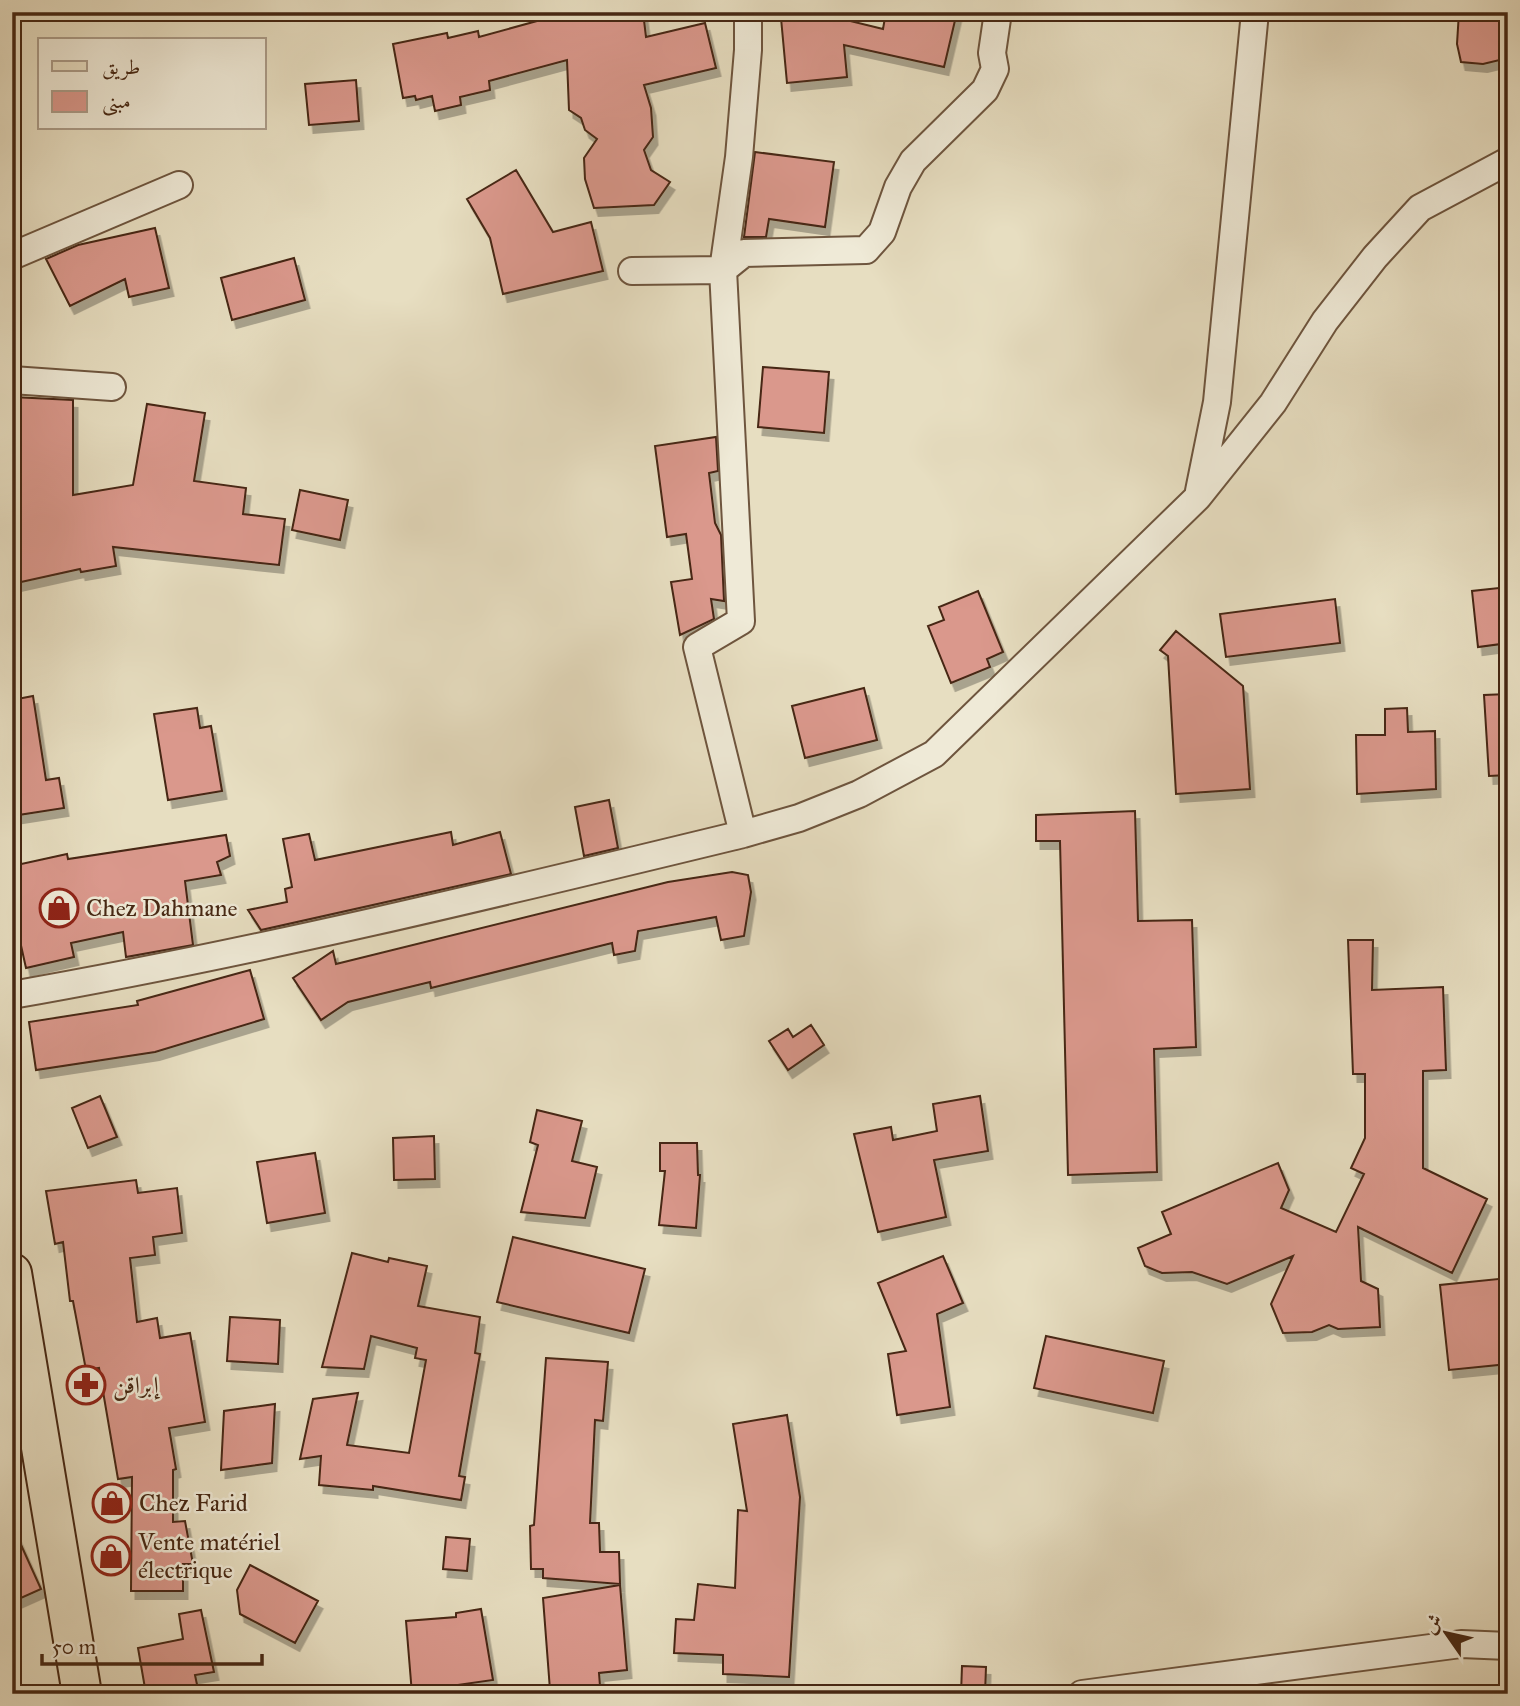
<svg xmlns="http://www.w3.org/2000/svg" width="1520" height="1706" font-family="'IM FELL Great Primer',Amiri,serif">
  <defs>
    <filter id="shadow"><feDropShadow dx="4.5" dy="8" stdDeviation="0" flood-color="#0004"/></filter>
  </defs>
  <rect width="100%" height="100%" fill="#e7dec1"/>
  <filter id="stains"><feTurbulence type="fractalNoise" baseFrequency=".00286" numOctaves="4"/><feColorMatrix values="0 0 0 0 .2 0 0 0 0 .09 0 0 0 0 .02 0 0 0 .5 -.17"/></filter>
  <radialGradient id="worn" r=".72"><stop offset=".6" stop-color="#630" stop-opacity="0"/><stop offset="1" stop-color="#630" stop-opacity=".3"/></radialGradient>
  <path fill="#da988c" stroke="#462713" stroke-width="2" filter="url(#shadow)" d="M535 12H643L646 37 705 23 716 68 644 85 651 108 653 137 644 150 651 170 670 182 654 205 594 208 585 179 584 158 597 139 585 130 581 118 569 110 567 60 489 81 490 90 460 97 461 105 435 111 432 96 416 100 415 96 403 98 393 44 447 33 448 38 478 31 479 37 537 21Z
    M842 12V19L883 29 886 12H957L944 67 844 45 847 77 787 83 781 18Z
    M1459 12H1508V58L1483 64 1461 62 1457 44Z
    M356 80 359 121 309 125 305 84Z
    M755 152 834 162 825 227 769 219 766 237H744Z
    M516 170 553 232 591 222 603 271 503 294 490 238 467 199Z
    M155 228 169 288 129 297 125 279 70 306 46 259 78 245Z
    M294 258 305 300 232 320 221 278Z
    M763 367 829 372 824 433 758 427Z
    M12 397 73 400V495L133 485 147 404 205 413 194 481 246 488 243 514 285 519 279 565 113 547 116 566 81 572 80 569 12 584Z
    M716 437 718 471 709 473 715 523 721 535 724 601 711 599 714 619 680 635 671 582 692 579 686 534 667 537 655 446Z
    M300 490 348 500 340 540 292 530Z
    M1508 587V643L1478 647 1472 591Z
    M978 591 1003 652 987 659 990 667 951 683 928 626 944 620 939 607Z
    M1335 599 1340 643 1226 657 1220 614Z
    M1176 631 1243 686 1250 789 1176 794 1168 656 1160 650Z
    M864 688 877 740 805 758 792 706Z
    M1508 694V775L1489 776 1484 695Z
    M33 696 46 780 59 778 64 808 12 816V700Z
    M197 708 200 728 211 726 222 791 168 800 154 714Z
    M1407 708 1408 732 1435 731 1436 789 1357 794 1356 735H1385V709Z
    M609 800 618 848 584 856 575 807Z
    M1135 811 1138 921 1192 920 1196 1047 1154 1049 1157 1172 1068 1175 1060 841H1036V815Z
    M451 832 453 845 500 832 511 874 261 930 248 910 287 902 285 889 292 887 283 839 309 834 315 860Z
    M226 835 230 856 217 862 221 875 185 881 193 945 126 957 123 932 71 943 74 957 26 968 12 905V866L67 854 68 859Z
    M732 872 748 875 751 892 744 936 721 940 716 917 638 931 635 951 614 955 612 943 431 988 430 982 348 1002 321 1020 293 978 333 951 336 964 668 882Z
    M1348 940H1373L1372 990 1443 987 1446 1070 1423 1071V1168L1487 1199 1452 1273 1358 1227 1361 1281 1378 1289 1380 1327 1338 1329 1329 1325 1312 1332 1283 1333 1271 1304 1293 1256 1227 1284 1192 1272 1162 1273 1145 1266 1138 1248 1171 1234 1162 1212 1278 1163 1289 1190 1281 1208 1336 1232 1364 1174 1351 1168 1365 1138V1074H1353Z
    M250 970 264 1019 155 1052 36 1070 29 1022 138 1005 137 1001Z
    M811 1025 824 1045 788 1070 769 1041 788 1029 793 1037Z
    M100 1096 117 1137 88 1148 72 1108Z
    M980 1096 988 1151 934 1160 946 1217 878 1232 854 1134 891 1127 893 1140 937 1131 933 1104Z
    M537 1110 582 1121 572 1161 597 1167 585 1218 521 1212 538 1145 530 1142Z
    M434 1136 435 1179 394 1180 393 1138Z
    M660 1143H697L698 1175H700L696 1228 659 1225 665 1171H660Z
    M315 1153 325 1213 267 1223 257 1162Z
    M136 1180 138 1193 177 1188 182 1233 153 1237 155 1255 130 1258 137 1322 157 1318 160 1338 190 1333 205 1422 169 1428 176 1469 173 1470V1522L185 1521 193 1564H183V1591H131L132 1477 118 1479 99 1368 86 1370 73 1301H70L63 1242 55 1244 46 1191Z
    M513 1237 645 1269 629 1333 497 1302Z
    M352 1253 388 1262 389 1258 427 1266 418 1306 480 1317 475 1353 480 1354 459 1476 465 1477 461 1500 373 1486V1490L319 1485 321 1456 300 1459 313 1399 358 1393 347 1445 409 1453 426 1360 415 1358 417 1348 371 1336 364 1369 322 1367Z
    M943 1256 963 1303 937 1314 950 1407 897 1415 888 1354 906 1351 878 1283Z
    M1508 1278V1364L1449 1370 1440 1285Z
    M230 1317 280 1320 278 1364 227 1361Z
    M1046 1336 1164 1361 1153 1413 1034 1388Z
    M546 1358 608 1362 603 1421 595 1420 590 1523H599L600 1552H619L620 1584 543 1578V1569H531L530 1526 534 1525Z
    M275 1404 272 1463 221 1470 224 1411Z
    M787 1415 800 1497 789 1677 723 1674V1655L674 1653 676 1619 694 1620 698 1584 735 1588 738 1510 747 1511 733 1424Z
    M12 1525 41 1589 12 1602Z
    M446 1537 470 1539 467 1571 443 1569Z
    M250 1565 318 1601 295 1643 240 1614 237 1590Z
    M620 1585 627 1670 599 1673 600 1686 550 1690 543 1598Z
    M481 1609 493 1680 457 1685 458 1692 412 1694 406 1621 456 1617V1613Z
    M201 1610 214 1672 195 1675 199 1694H146L138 1648 183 1639 179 1614Z
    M962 1666 986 1667 985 1694H961Z"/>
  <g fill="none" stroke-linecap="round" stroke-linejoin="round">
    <defs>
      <path id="street" d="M12 256 179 185
        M632 271 723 270 744 253 866 250 882 232 898 187 913 161 985 90 995 69 992 53 998 12
        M12 380 112 387
        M1199 491 1217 402 1255 12
        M743 834 697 647 741 621 723 270 739 157 748 50V12
        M12 995C258 952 500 893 743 834L799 818 859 794 934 754 1198 497 1273 403 1325 321 1375 257 1420 208 1508 161
        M1082 1694 1461 1644 1508 1646"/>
      <path id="primary" d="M12 1273 82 1694"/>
    </defs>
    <use href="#street" stroke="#6e553e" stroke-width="30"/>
    <use href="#primary" stroke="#462713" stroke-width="42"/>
    <use href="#street" stroke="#efead7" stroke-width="26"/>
    <use href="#primary" stroke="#e7dec1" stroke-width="38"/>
  </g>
  <defs>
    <symbol id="shop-ring" viewBox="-11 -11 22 22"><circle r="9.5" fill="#efead7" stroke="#8f2418" stroke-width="1.5"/><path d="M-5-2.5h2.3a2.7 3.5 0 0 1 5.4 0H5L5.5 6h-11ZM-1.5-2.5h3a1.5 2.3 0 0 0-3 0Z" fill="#8f2418"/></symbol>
    <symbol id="pharmacy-ring" viewBox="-11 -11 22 22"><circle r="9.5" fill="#efead7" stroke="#8f2418" stroke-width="1.5"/><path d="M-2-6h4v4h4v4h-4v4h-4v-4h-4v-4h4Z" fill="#8f2418"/></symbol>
  </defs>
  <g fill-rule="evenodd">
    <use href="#shop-ring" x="37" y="886" width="44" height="44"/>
    <use href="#pharmacy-ring" x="64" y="1363" width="44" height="44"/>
    <use href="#shop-ring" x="90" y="1481" width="44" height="44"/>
    <use href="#shop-ring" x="89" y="1534" width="44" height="44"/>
  </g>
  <g text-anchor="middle" stroke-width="5" stroke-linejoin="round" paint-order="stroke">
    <g font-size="24" fill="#462713" stroke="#efead7" text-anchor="start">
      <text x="86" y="916">Chez Dahmane</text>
      <text x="113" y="1393">إبراقن</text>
      <text x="139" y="1511">Chez Farid</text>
      <text x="138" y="1550">Vente matériel<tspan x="138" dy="28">électrique</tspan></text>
    </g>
  </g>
  <rect width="1520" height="1706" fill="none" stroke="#e7dec1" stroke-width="42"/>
  <rect x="14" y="14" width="1492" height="1678" fill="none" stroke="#462713" stroke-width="3.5"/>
  <rect x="21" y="21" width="1478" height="1664" fill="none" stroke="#462713" stroke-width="2"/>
  <rect x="38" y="38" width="228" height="91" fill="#efead7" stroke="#ab9c89" stroke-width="2"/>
  <rect x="52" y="61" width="35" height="10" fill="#e7dec1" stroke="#ab9c89" stroke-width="2"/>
  <text x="102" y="74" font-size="21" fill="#462713">طريق</text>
  <rect x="52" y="91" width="35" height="21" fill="#da988c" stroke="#ab9c89" stroke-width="2"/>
  <text x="102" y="108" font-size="21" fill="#462713">مبنى</text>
  <g transform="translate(1446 1633) rotate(304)" stroke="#efead7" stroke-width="5" paint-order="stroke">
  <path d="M0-5L12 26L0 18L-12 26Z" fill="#462713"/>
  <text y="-10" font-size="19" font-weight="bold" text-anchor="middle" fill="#462713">ش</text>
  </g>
  <path d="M42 1654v10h220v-10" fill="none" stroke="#462713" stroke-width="3.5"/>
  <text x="52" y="1654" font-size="21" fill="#462713" stroke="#efead7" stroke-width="5" paint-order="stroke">50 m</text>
  <rect width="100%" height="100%" filter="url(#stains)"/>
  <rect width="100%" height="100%" fill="url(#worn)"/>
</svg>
